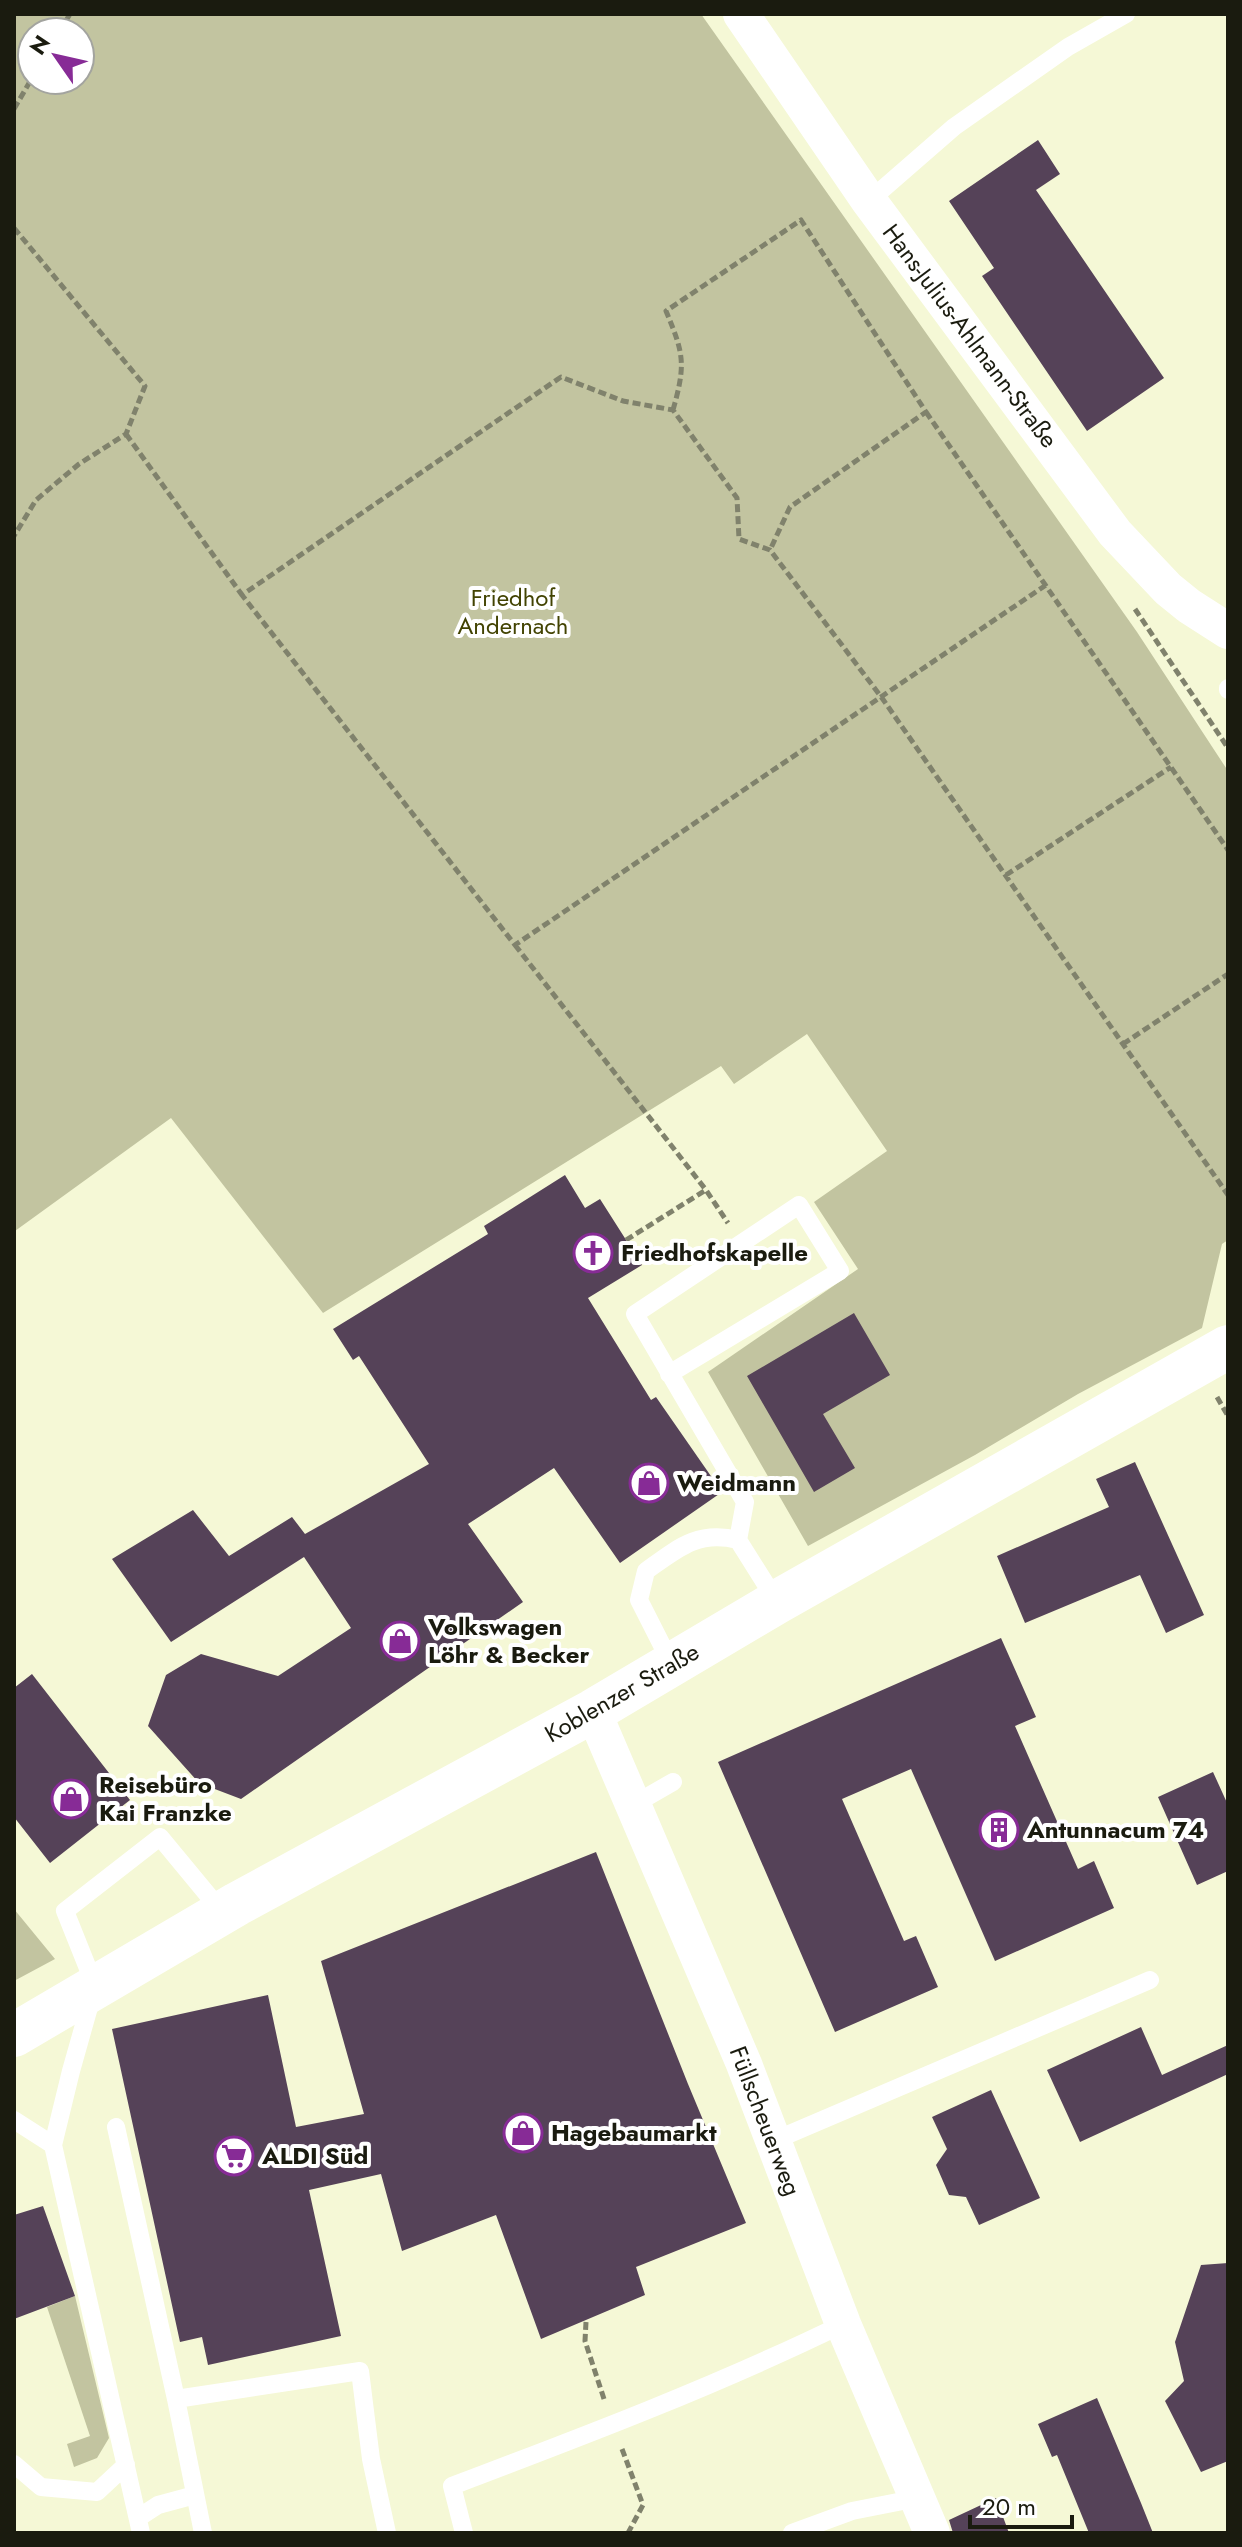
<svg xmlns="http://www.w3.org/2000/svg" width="1242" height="2547" font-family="Jost,sans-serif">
  <rect width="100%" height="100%" fill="#f5f8d6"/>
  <path fill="#c2c4a0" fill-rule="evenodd" d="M14 14H701L1137 632 1228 771V1240L1222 1244 1202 1328 1078 1394 975 1455 808 1546 708 1372 858 1269 814 1202 887 1151 807 1034 734 1084 721 1066 323 1313 171 1118 15 1231ZM32 32H80V80H32Z
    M14 1909 55 1959 14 1981Z
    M75 2296 109 2438 97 2458 74 2467 67 2444 90 2436 47 2307Z"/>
  <path fill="#554258" d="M1038 140 1060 174 1036 190 1164 378 1087 431 982 276 994 268 949 201Z
    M565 1175 585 1208 600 1199 642 1265 588 1298 651 1400 656 1397 722 1492 620 1563 554 1468 468 1524 523 1602 241 1799 199 1783 148 1726 166 1675 201 1654 278 1676 351 1628 304 1557 171 1642 112 1559 193 1510 229 1556 292 1517 305 1534 429 1464 359 1356 353 1360 333 1329 488 1234 484 1226Z
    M854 1313 890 1375 823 1414 855 1468 814 1492 747 1376Z
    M1135 1462 1204 1615 1166 1633 1140 1575 1025 1623 997 1556 1109 1507 1096 1479Z
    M1001 1638 1036 1717 1015 1726 1078 1869 1094 1861 1114 1908 995 1961 911 1769 842 1799 904 1941 916 1936 938 1987 835 2032 718 1762Z
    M32 1674 130 1800 50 1863 14 1817V1688Z
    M1213 1772 1228 1805V1871L1197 1885 1158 1797Z
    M596 1852 688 2084 746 2223 636 2267 645 2295 541 2339 496 2215 402 2251 381 2174 309 2190 341 2336 208 2365 202 2337 180 2342 112 2029 268 1995 296 2127 364 2114 321 1961Z
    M1141 2027 1162 2075 1228 2045V2074L1080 2142 1047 2070Z
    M991 2090 1040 2198 979 2225 966 2197 949 2195 936 2165 947 2149 932 2117Z
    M43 2206 75 2296 14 2319V2215Z
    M1228 2263V2461L1201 2472 1165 2401 1184 2381 1175 2342 1201 2265Z
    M1097 2398 1141 2503 1153 2533H1089L1057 2455 1052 2457 1038 2424Z
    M996 2498 1009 2533H953L949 2520Z"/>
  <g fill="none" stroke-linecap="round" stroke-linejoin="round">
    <path stroke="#80826c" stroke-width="5" stroke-dasharray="8 4" stroke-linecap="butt" d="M59 32 70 14
      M14 109 32 78
      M14 228 145 386 126 434 79 464 36 500 14 536
      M673 410C686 364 684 354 666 311L801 220 926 412 790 507 770 550
      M926 412 1228 850
      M126 434 242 595
      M1046 585 515 945 242 595 561 377 623 401 673 410 737 498 739 539 770 550 882 698 1228 1195
      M1135 609 1228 748
      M1006 875 1171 767
      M515 945 706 1190 728 1223
      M1123 1044 1228 974
      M626 1240 706 1190
      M1217 1397 1228 1416
      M586 2322 585 2341 605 2402
      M622 2449 643 2505 628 2533"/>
    <path stroke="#fff" stroke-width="18" d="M869 201 954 127 1068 47 1126 14
      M1228 688V690
      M669 1374 840 1271 799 1205 635 1314 745 1502 738 1540 777 1602
      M672 1665 639 1600 646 1571C678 1548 698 1530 738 1540
      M633 1805 673 1782
      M14 2120 53 2145
      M116 2127 176 2399
      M773 2141 1150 1980
      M14 2464 41 2487 97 2492 126 2465
      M138 2518 158 2505 195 2495
      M141 2533 53 2145 71 2071 95 1986 65 1911 160 1837 222 1912
      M203 2533 176 2399 360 2371 371 2459 387 2533
      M464 2533 452 2486C584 2436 716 2386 843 2324
      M792 2533 852 2511 918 2498"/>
    <path stroke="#fff" stroke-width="36" d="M741 14 869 201 1115 533 1168 589 1189 606 1228 631
      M593 1711 744 2064 843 2324 932 2533"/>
    <path stroke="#fff" stroke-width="44" d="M14 2035 237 1904 593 1711 777 1602 1228 1347"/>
  </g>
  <defs>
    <symbol id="church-ring" viewBox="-11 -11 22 22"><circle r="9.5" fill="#fff" stroke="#872b96" stroke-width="1.5"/><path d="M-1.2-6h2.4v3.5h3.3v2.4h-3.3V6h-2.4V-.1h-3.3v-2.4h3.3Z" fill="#872b96"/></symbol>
    <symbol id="shop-ring" viewBox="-11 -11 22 22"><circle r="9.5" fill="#fff" stroke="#872b96" stroke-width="1.5"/><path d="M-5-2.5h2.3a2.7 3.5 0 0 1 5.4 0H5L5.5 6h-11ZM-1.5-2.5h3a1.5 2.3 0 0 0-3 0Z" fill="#872b96"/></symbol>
    <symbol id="building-ring" viewBox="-11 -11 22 22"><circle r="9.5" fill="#fff" stroke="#872b96" stroke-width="1.5"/><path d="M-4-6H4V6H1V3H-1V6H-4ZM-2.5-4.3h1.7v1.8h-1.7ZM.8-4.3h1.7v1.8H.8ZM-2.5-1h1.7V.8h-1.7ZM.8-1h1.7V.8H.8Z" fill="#872b96"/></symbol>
    <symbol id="supermarket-ring" viewBox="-11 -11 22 22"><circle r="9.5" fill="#fff" stroke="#872b96" stroke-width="1.5"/><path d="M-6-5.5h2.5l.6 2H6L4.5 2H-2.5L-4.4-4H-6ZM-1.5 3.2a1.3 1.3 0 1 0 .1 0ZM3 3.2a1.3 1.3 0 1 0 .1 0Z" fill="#872b96"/></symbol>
  </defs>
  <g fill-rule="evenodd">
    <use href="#church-ring" x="571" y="1231" width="44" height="44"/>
    <use href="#shop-ring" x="627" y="1461" width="44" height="44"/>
    <use href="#shop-ring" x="378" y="1619" width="44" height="44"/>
    <use href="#shop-ring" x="49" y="1777" width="44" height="44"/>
    <use href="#building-ring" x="977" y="1808" width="44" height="44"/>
    <use href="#shop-ring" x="501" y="2111" width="44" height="44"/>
    <use href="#supermarket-ring" x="212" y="2134" width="44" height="44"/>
  </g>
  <g text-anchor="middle" stroke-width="8" stroke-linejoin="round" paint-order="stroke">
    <g font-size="24" fill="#1a1b0f" stroke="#fff">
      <text transform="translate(970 336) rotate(53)" y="8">Hans-Julius-Ahlmann-Straße</text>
      <text transform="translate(622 1693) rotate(-30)" y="8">Koblenzer Straße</text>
      <text transform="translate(765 2121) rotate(69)" y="8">Füllscheuerweg</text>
    </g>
    <g font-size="24" fill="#424302" stroke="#fff">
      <text x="513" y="606">Friedhof<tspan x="513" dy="28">Andernach</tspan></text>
    </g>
    <g font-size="24" font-weight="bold" fill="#1a1b0f" stroke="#fff" text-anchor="start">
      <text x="621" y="1261">Friedhofskapelle</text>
      <text x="677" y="1491">Weidmann</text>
      <text x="428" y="1635">Volkswagen<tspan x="428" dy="28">Löhr &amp; Becker</tspan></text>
      <text x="99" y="1793">Reisebüro<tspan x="99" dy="28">Kai Franzke</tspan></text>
      <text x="1027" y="1838">Antunnacum 74</text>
      <text x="551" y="2141">Hagebaumarkt</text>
      <text x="262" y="2164">ALDI Süd</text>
    </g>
  </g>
  <rect width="1242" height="2547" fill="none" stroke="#1a1b0f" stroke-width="32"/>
  <g transform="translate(56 56) rotate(304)"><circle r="38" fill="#ffffff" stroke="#a3a49f" stroke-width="2"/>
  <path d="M0-6L14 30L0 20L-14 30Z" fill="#872b96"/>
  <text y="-12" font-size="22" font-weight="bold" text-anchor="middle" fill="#1a1b0f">N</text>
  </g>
  <path d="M970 2515v12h102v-12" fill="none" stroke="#1a1b0f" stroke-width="4"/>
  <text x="982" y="2515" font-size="24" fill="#1a1b0f" stroke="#ffffff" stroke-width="6" paint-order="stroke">20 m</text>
</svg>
